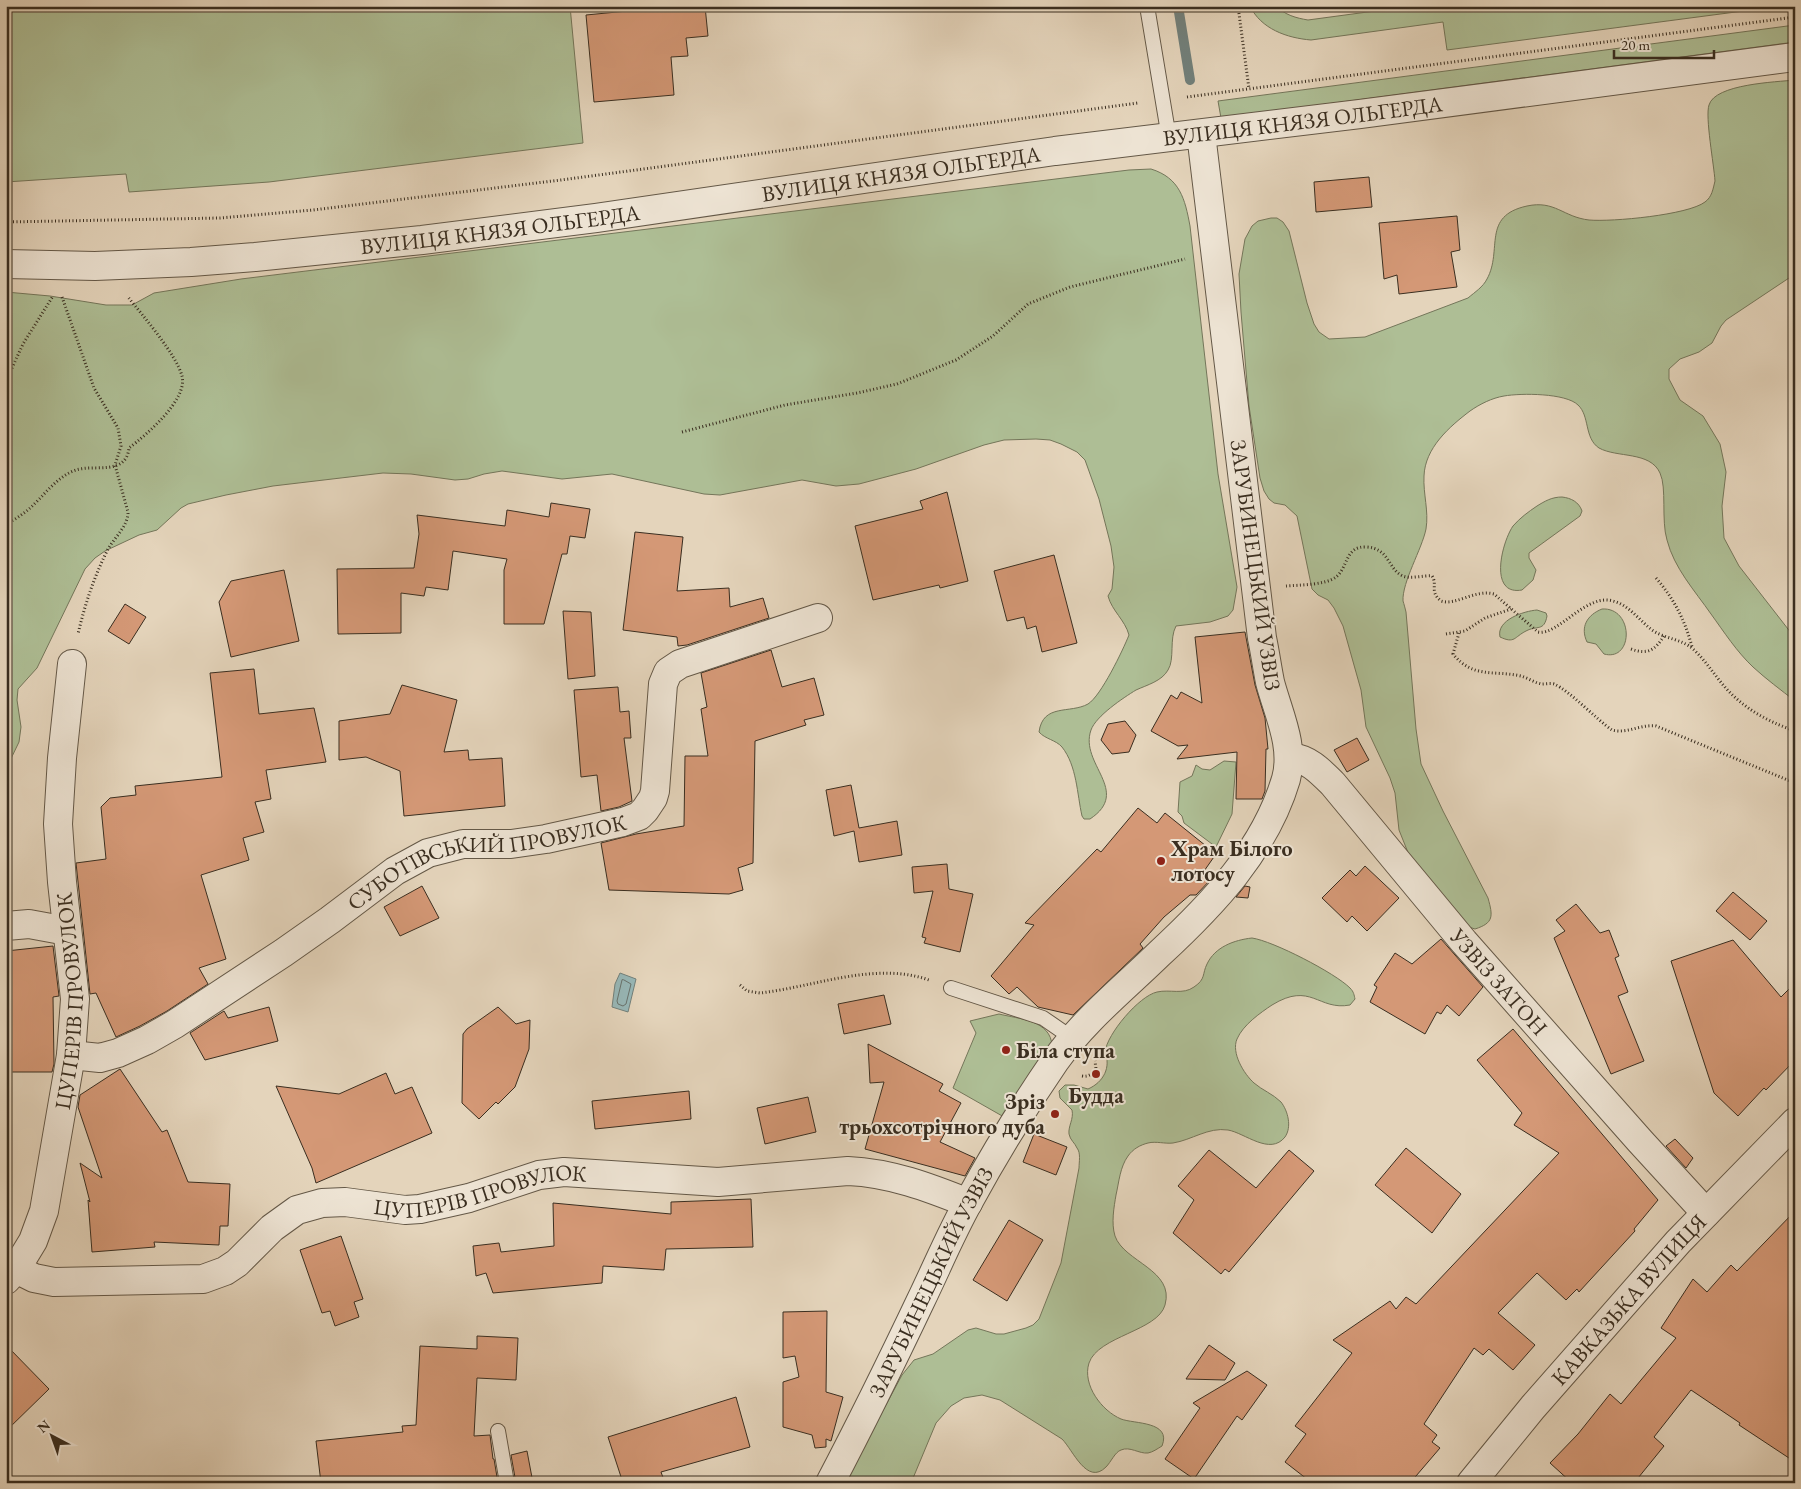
<svg xmlns="http://www.w3.org/2000/svg" width="1801" height="1489" font-family="'EB Garamond',serif">
  <rect width="100%" height="100%" fill="#e4d4bb"/>
  <filter id="stains"><feTurbulence type="fractalNoise" baseFrequency=".004" numOctaves="4"/><feColorMatrix values="0 0 0 0 .2 0 0 0 0 .09 0 0 0 0 .02 0 0 0 .5 -.17"/></filter>
  <radialGradient id="worn" r=".72"><stop offset=".6" stop-color="#630" stop-opacity="0"/><stop offset="1" stop-color="#630" stop-opacity=".3"/></radialGradient>
  <path fill="#aebe95" stroke="#74765a" d="M6 6H570L583 143 269 182 129 192 126 174 6 182Z
    M1250 6H1276C1285 15 1296 18 1308 20L1412 6H1766V8L1447 50 1443 22 1311 40C1287 38 1261 29 1250 6Z
    M1795 25V42L1221 118 1218 101Z
    M1795 80V274L1726 320 1721 326 1712 343 1699 352 1680 359 1669 369V379L1680 400 1703 416 1720 444 1726 472 1722 506 1724 538 1739 566 1795 638V701C1781 690 1766 679 1753 667 1737 652 1724 632 1711 614 1695 591 1674 568 1667 540 1661 520 1667 488 1660 473 1650 451 1617 458 1599 448 1584 438 1590 416 1578 405 1566 393 1521 393 1504 396 1492 398 1480 404 1470 411 1449 427 1425 448 1424 476 1423 494 1429 511 1426 529 1422 549 1402 582 1403 601 1404 604 1405 608 1406 612L1416 729 1421 764 1443 811 1488 898C1493 916 1494 923 1475 929L1466 926 1409 855 1399 830 1395 793 1390 778 1366 727 1361 690 1343 626 1334 608 1328 600 1318 595 1312 589 1297 516 1285 505 1274 503 1269 499 1264 491 1260 478 1249 406 1241 312 1239 274 1245 239 1252 226 1258 221 1271 218H1277L1283 222 1289 231 1307 303 1314 324 1319 332 1329 339 1365 337 1468 298C1475 292 1483 287 1487 279 1503 250 1481 216 1527 206 1555 200 1563 217 1589 220 1612 222 1688 215 1705 202 1712 197 1713 189 1715 181 1714 165 1705 117 1709 105 1715 84 1776 82 1795 80Z
    M1151 169C1180 178 1185 199 1190 226L1218 474 1237 587 1233 610 1228 616 1210 622 1176 626C1169 639 1175 659 1168 670 1162 681 1147 685 1136 690 1123 698 1096 716 1091 730 1079 764 1132 791 1090 819H1084L1082 816C1077 794 1077 766 1062 747 1056 740 1045 739 1039 732 1043 703 1070 714 1088 704 1101 696 1123 650 1129 635 1125 620 1112 611 1108 596L1112 589 1114 567 1111 546 1099 499 1085 460 1077 452 1061 444 1050 440 1036 439 1004 440 984 445 916 469 859 484 836 486 802 480 720 495 704 494 612 474 562 479 502 471 484 474 468 479 455 480 411 474 383 473 273 486 226 495 188 504 181 508 157 530 139 535 105 551 95 558 85 569 37 668 18 689 17 700 21 727 19 742 6 769V292L50 296 106 305H132L154 293 241 279 1129 170Z
    M1562 497C1571 498 1579 502 1582 511L1580 516 1529 553V558L1536 570 1533 580 1522 590C1488 596 1502 542 1513 526 1520 518 1528 512 1537 506 1545 501 1552 497 1562 497Z
    M1602 609C1634 607 1634 662 1604 654L1596 644 1587 642C1580 627 1587 615 1602 609Z
    M1537 610 1546 613 1547 616C1544 632 1537 625 1526 631 1514 637 1515 644 1500 637 1496 620 1524 611 1537 610Z
    M1224 761 1236 762 1232 814 1216 847 1184 823 1182 816 1178 812 1180 782 1192 776 1196 765 1202 769 1210 770Z
    M1252 938C1273 941 1335 973 1350 988 1354 992 1354 995 1355 999L1350 1005C1318 1011 1311 981 1272 1005 1260 1013 1243 1025 1237 1039 1231 1053 1244 1074 1254 1083 1262 1090 1273 1094 1281 1102 1288 1111 1292 1127 1285 1137 1270 1156 1245 1133 1228 1130 1208 1127 1192 1140 1173 1143 1165 1144 1156 1141 1148 1143 1140 1145 1133 1149 1128 1156 1120 1167 1119 1182 1116 1195 1114 1207 1111 1223 1115 1236 1124 1262 1175 1270 1165 1305 1158 1331 1098 1336 1089 1363 1082 1385 1102 1411 1121 1419 1134 1424 1172 1421 1162 1446 1157 1449 1153 1452 1148 1453 1139 1454 1130 1446 1121 1450 1115 1452 1111 1462 1106 1467 1087 1486 1073 1450 1062 1439L1000 1400 982 1395 964 1398 951 1406 936 1423 911 1483H844L902 1375 914 1360 933 1354 968 1330 976 1328 996 1334H1004L1026 1328 1033 1325 1039 1319 1061 1263 1079 1168C1079 1162 1081 1153 1077 1148 1075 1143 1070 1140 1069 1134 1068 1126 1074 1119 1072 1110L1060 1098 1059 1091 1065 1085H1074L1088 1089C1104 1082 1111 1067 1105 1052 1107 1034 1139 996 1157 992 1170 989 1183 995 1194 987 1206 979 1202 974 1207 964 1215 947 1234 940 1252 938Z
    M999 1014C1019 1019 1051 1020 1052 1046L1004 1117 953 1088 976 1033 970 1021Z"/>
  <path fill="#97b7b7" stroke="#72807b" d="M620 973 636 979 628 1012 612 1007 615 984Z"/>
  <g fill="none" stroke-linecap="round" stroke-linejoin="round">
    <path stroke="#68726c" stroke-width="1" d="M624 980 631 984 626 1004 623 1006 618 1004 617 1001 622 980Z"/>
    <path stroke="#72807b" stroke-width="10" d="M1178 6 1190 80"/>
  </g>
  <path fill="#d49876" stroke="#3a2e20" d="M679 6H705L708 36 686 38 688 56 671 57 674 95 594 102 586 15Z
    M1369 177 1372 207 1316 212 1314 182Z
    M1457 216 1460 250 1451 252 1457 287 1399 294 1397 275 1384 279 1379 223Z
    M947 492 968 581 940 588 939 585 873 600 855 526 923 509 920 501Z
    M551 503 590 509 585 538 570 536 567 554H562L544 624H504V570L507 559 453 551 448 590 426 587 424 596 401 593V633L338 634 337 569 414 568 419 534 417 515 505 526 507 510 549 517Z
    M635 532 683 537 677 591 729 588 730 607 763 598 769 618 687 645 678 646 677 637 623 630Z
    M1054 555 1077 643 1042 652 1036 626 1027 629 1024 617 1007 621 994 571Z
    M284 570 299 641 231 657 219 602 231 581Z
    M125 604 146 617 129 644 108 631Z
    M563 611 591 612 595 676 568 679Z
    M1245 632 1255 685 1265 718 1268 749H1266L1265 791 1262 799H1236L1237 752 1177 759 1188 745 1178 746 1151 731 1171 695 1177 699 1181 692 1202 703 1195 637Z
    M771 650 782 687 814 678 824 715 804 720 806 725 755 741 753 863 738 868 743 890 729 894 609 890 601 843 636 834 684 826 685 756H708L701 709 707 707 701 673Z
    M254 669 259 714 314 708 326 762 266 770 271 799 255 802 264 832 243 838 249 860 201 875 226 959 199 968 208 984 167 1011 140 1026 116 1037 96 993 90 994 76 863 106 859 101 807 110 798 136 795 135 786 222 777 210 673Z
    M402 685 457 700 444 752 468 750 469 760 502 758 505 806 404 816 400 771 366 757 339 760V721L390 714Z
    M618 687 620 712 629 711 631 738H624L632 801 619 807 601 811 597 775 581 777 574 690Z
    M1125 721 1136 735 1129 752 1112 754 1101 740 1108 724Z
    M1357 738 1369 760 1347 772 1334 750Z
    M851 785 859 828 897 821 902 855 859 862 854 831 834 836 826 790Z
    M1138 808 1157 823 1165 813 1216 854 1202 874 1213 877 1196 895H1190L1164 917 1140 944 1143 948 1073 1015 1038 1007 1017 987 1009 994 991 976 1034 925 1025 923 1097 849 1101 852Z
    M947 864 949 889 973 894 960 952 924 943 926 938 922 937 933 891 914 893 912 867Z
    M1365 866 1399 898 1367 931 1352 916 1347 922 1322 898 1350 870 1356 876Z
    M422 886 439 918 400 936 384 907Z
    M1245 886 1250 887 1248 898 1236 897Z
    M1733 892 1767 921 1750 940 1716 911Z
    M1576 904 1600 933 1609 930 1619 956 1615 958 1628 992 1618 996 1644 1061 1611 1074 1554 938 1565 931 1556 920Z
    M1441 939 1483 987 1459 1016 1447 1005 1441 1014 1437 1012 1425 1034 1370 1002 1377 987 1374 985 1395 953 1412 964Z
    M1733 940 1781 997 1795 983V1060L1766 1090 1764 1088 1738 1116 1714 1093 1671 961Z
    M53 946 59 996 53 997 54 1064 52 1072H6V951Z
    M884 995 891 1024 844 1034 838 1004Z
    M269 1007 278 1041 205 1060 190 1033 224 1011 228 1018Z
    M498 1007 516 1024 530 1020 529 1049 515 1087 498 1104 496 1102 479 1119 462 1103 463 1034 467 1029Z
    M1513 1029 1658 1200 1634 1229 1635 1231 1579 1292 1577 1289 1566 1300 1537 1273 1498 1313 1535 1345 1513 1370 1489 1349 1483 1355 1474 1348 1424 1424 1437 1435 1432 1442 1440 1448 1410 1483H1312L1285 1462 1306 1434 1295 1426 1352 1353 1333 1340 1390 1301 1396 1309 1406 1297 1416 1304 1559 1153 1514 1125 1522 1113 1477 1060Z
    M868 1044 943 1084 939 1091 961 1103 940 1142 975 1158 965 1176 865 1149 884 1082 870 1083Z
    M120 1069 162 1132 167 1130 188 1182 230 1184 228 1226H220L219 1245 154 1242 155 1247 92 1252 88 1200 90 1202 80 1163 102 1178 78 1107 80 1095Z
    M386 1073 395 1094 412 1087 432 1133 316 1183 312 1168 276 1086 339 1094Z
    M689 1091 691 1119 595 1129 592 1101Z
    M808 1097 816 1132 765 1144 757 1108Z
    M1034 1134 1067 1147 1056 1175 1023 1162Z
    M1675 1139 1693 1158 1686 1168 1666 1146Z
    M1406 1148 1461 1194 1432 1233 1375 1185Z
    M1209 1150 1256 1188 1289 1150 1314 1171 1229 1272 1225 1269 1221 1274 1173 1233 1194 1200 1178 1186Z
    M751 1199 753 1247 666 1249 664 1270 603 1266 602 1283 493 1293 486 1273 476 1276 473 1246 499 1243 501 1252 554 1246 553 1203 671 1214V1202Z
    M1795 1211V1462L1739 1425 1740 1423 1691 1390 1654 1437 1664 1446 1634 1483H1572L1550 1463 1578 1434 1610 1394 1621 1404 1676 1338 1661 1328 1693 1279 1707 1292 1731 1265 1737 1271Z
    M1009 1220 1043 1240 1007 1301 973 1280Z
    M341 1236 363 1299 354 1302 359 1317 335 1326 330 1311 322 1313 300 1250Z
    M827 1311 826 1392 843 1397 831 1441 826 1439V1447L815 1448 812 1435 783 1427V1382L799 1377 795 1356 783 1358V1312Z
    M477 1336 518 1338 516 1380 477 1378 474 1436 490 1435 493 1459H494L498 1483H321L316 1441 403 1432 402 1426 416 1425 420 1346 477 1349Z
    M6 1345 49 1389 6 1431Z
    M1209 1345 1235 1363 1225 1380 1186 1379Z
    M1247 1371 1267 1385 1242 1420 1237 1416 1194 1479 1165 1459 1200 1408 1193 1403Z
    M736 1397 750 1447 661 1472 665 1483H623L608 1437Z
    M527 1451 533 1483H516L511 1455Z"/>
  <g fill="none" stroke-linecap="round" stroke-linejoin="round">
    <defs>
      <path id="lane" d="M1147 6 1169 138
        M951 988 1043 1018 1072 1038
        M498 1431 507 1483"/>
      <g id="street">
        <path id="s1" d="M6 264 95 266 191 262 255 257 422 240 596 218 1055 151 1360 114 1795 57"/>
        <path id="s2" d="M1290 757C1309 759 1320 771 1333 784L1464 942 1640 1141 1706 1213"/>
        <path d="M6 926 29 924 67 931"/>
        <path id="s3" d="M71 1055 100 1058 118 1053 147 1040 175 1024 283 953 330 920 395 871 428 853 463 844H511L546 839 623 822 639 816 645 810 653 798 655 791 663 684 668 672 680 664 818 618"/>
        <path id="s4" d="M16 1269 34 1278 54 1282 203 1279 225 1271 237 1263 272 1228 297 1210 322 1203 345 1202 405 1210 420 1209 469 1198 539 1175 564 1172 718 1182 848 1171C891 1173 928 1187 968 1203"/>
        <path id="s5" d="M6 1280 16 1269 33 1241 44 1211 71 1055 75 999 62 882 58 824 62 758 72 664"/>
        <path id="s6" d="M830 1483C862 1422 892 1361 921 1300 937 1267 951 1233 969 1201 995 1153 1024 1106 1055 1061 1085 1019 1122 990 1159 954 1212 905 1265 850 1286 779 1295 746 1278 713 1270 682 1267 667 1265 652 1262 638L1201 134"/>
        <path id="s7" d="M1471 1483 1533 1407 1678 1242 1795 1122"/>
      </g>
    </defs>
    <use href="#lane" stroke="#645847" stroke-width="16"/>
    <use href="#street" stroke="#645847" stroke-width="30"/>
    <path stroke="#3a2e20" stroke-width="3" stroke-dasharray="1 2.5" stroke-linecap="butt" d="M1238 6 1249 89
      M1187 97 1795 17
      M6 222 220 218 313 210 561 180 1138 103
      M62 297 94 388 118 428 121 446 115 465 128 512C128 526 115 537 108 549 94 577 85 604 78 634
      M6 381 23 344 53 296
      M682 432 785 405 857 393 897 384 956 360 993 336 1028 304 1070 287 1185 259
      M6 524C14 520 22 515 29 509 43 497 57 476 76 470 95 464 126 476 129 448 146 435 188 400 182 376 176 354 143 316 128 297
      M1656 578C1674 599 1685 620 1692 647
      M1286 586C1299 585 1326 585 1336 577 1348 568 1345 546 1366 547 1389 548 1388 568 1401 575 1409 580 1423 575 1432 576 1438 585 1429 591 1441 601 1456 606 1475 589 1494 594L1538 632C1558 636 1586 593 1613 601 1629 605 1639 620 1652 630 1665 639 1682 639 1693 649 1704 659 1711 670 1720 681 1739 706 1766 721 1795 731
      M1459 633 1453 654C1473 679 1495 670 1521 676 1528 678 1535 683 1542 684 1546 684 1550 683 1554 684 1570 691 1596 719 1612 730 1627 734 1641 724 1656 726L1795 783
      M1446 634 1465 631 1485 618 1511 609
      M1631 649C1648 655 1655 650 1664 636
      M740 985 747 991 760 993C814 987 875 961 929 980
      M1082 1076C1089 1077 1092 1074 1096 1069L1095 1061"/>
    <use href="#lane" stroke="#ede3d3" stroke-width="14"/>
    <use href="#street" stroke="#ede3d3" stroke-width="28"/>
  </g>
  <g fill="#8f2418" stroke="#ede3d3" stroke-width="2">
    <circle cx="1161" cy="861" r="5"/>
    <circle cx="1006" cy="1050" r="5"/>
    <circle cx="1096" cy="1074" r="5"/>
    <circle cx="1055" cy="1114" r="5"/>
  </g>
  <g text-anchor="middle" stroke-width="4" stroke-linejoin="round" paint-order="stroke">
    <g font-size="22" fill="#3a2e20" stroke="#ede3d3">
      <text dy="8" stroke="none"><textPath href="#s1" startOffset="1306">ВУЛИЦЯ КНЯЗЯ ОЛЬГЕРДА</textPath></text>
      <text dy="8" stroke="none"><textPath href="#s1" startOffset="901">ВУЛИЦЯ КНЯЗЯ ОЛЬГЕРДА</textPath></text>
      <text dy="8" stroke="none"><textPath href="#s1" startOffset="496">ВУЛИЦЯ КНЯЗЯ ОЛЬГЕРДА</textPath></text>
      <text transform="translate(1256 565) rotate(82)" y="8">ЗАРУБИНЕЦЬКИЙ УЗВІЗ</text>
      <text dy="8" stroke="none"><textPath href="#s3" startOffset="471">СУБОТІВСЬКИЙ ПРОВУЛОК</textPath></text>
      <text dy="8" stroke="none"><textPath href="#s2" startOffset="310">УЗВІЗ ЗАТОН</textPath></text>
      <text dy="8" stroke="none"><textPath href="#s5" startOffset="292">ЦУПЕРІВ ПРОВУЛОК</textPath></text>
      <text dy="8" stroke="none"><textPath href="#s4" startOffset="495">ЦУПЕРІВ ПРОВУЛОК</textPath></text>
      <text dy="8" stroke="none"><textPath href="#s6" startOffset="225">ЗАРУБИНЕЦЬКИЙ УЗВІЗ</textPath></text>
      <text dy="8" stroke="none"><textPath href="#s7" startOffset="242">КАВКАЗЬКА ВУЛИЦЯ</textPath></text>
    </g>
    <g font-size="22" font-weight="bold" fill="#3a2e20" stroke="#ede3d3" text-anchor="start">
      <text x="1171" y="856">Храм Білого<tspan x="1171" dy="25">лотосу</tspan></text>
      <text x="1016" y="1058">Біла ступа</text>
      <text x="1096" y="1103" text-anchor="middle">Будда</text>
      <text x="1045" y="1109" text-anchor="end">Зріз<tspan x="1045" dy="25">трьохсотрічного дуба</tspan></text>
    </g>
  </g>
  <rect width="1801" height="1489" fill="none" stroke="#e4d4bb" stroke-width="25"/>
  <rect x="8" y="8" width="1786" height="1474" fill="none" stroke="#3a2e20" stroke-width="2.5"/>
  <rect x="12" y="12" width="1776" height="1464" fill="none" stroke="#3a2e20"/>
  <g transform="translate(52 1436) rotate(319)" stroke="#ede3d3" stroke-width="4" paint-order="stroke">
  <path d="M0-4L9 19L0 12L-9 19Z" fill="#3a2e20"/>
  <text y="-8" font-size="14" font-weight="bold" text-anchor="middle" fill="#3a2e20">N</text>
  </g>
  <path d="M1614 50v8h100v-8" fill="none" stroke="#3a2e20" stroke-width="2.5"/>
  <text x="1621" y="50" font-size="15" fill="#3a2e20" stroke="#ede3d3" stroke-width="4" paint-order="stroke">20 m</text>
  <rect width="100%" height="100%" filter="url(#stains)"/>
  <rect width="100%" height="100%" fill="url(#worn)"/>
</svg>
